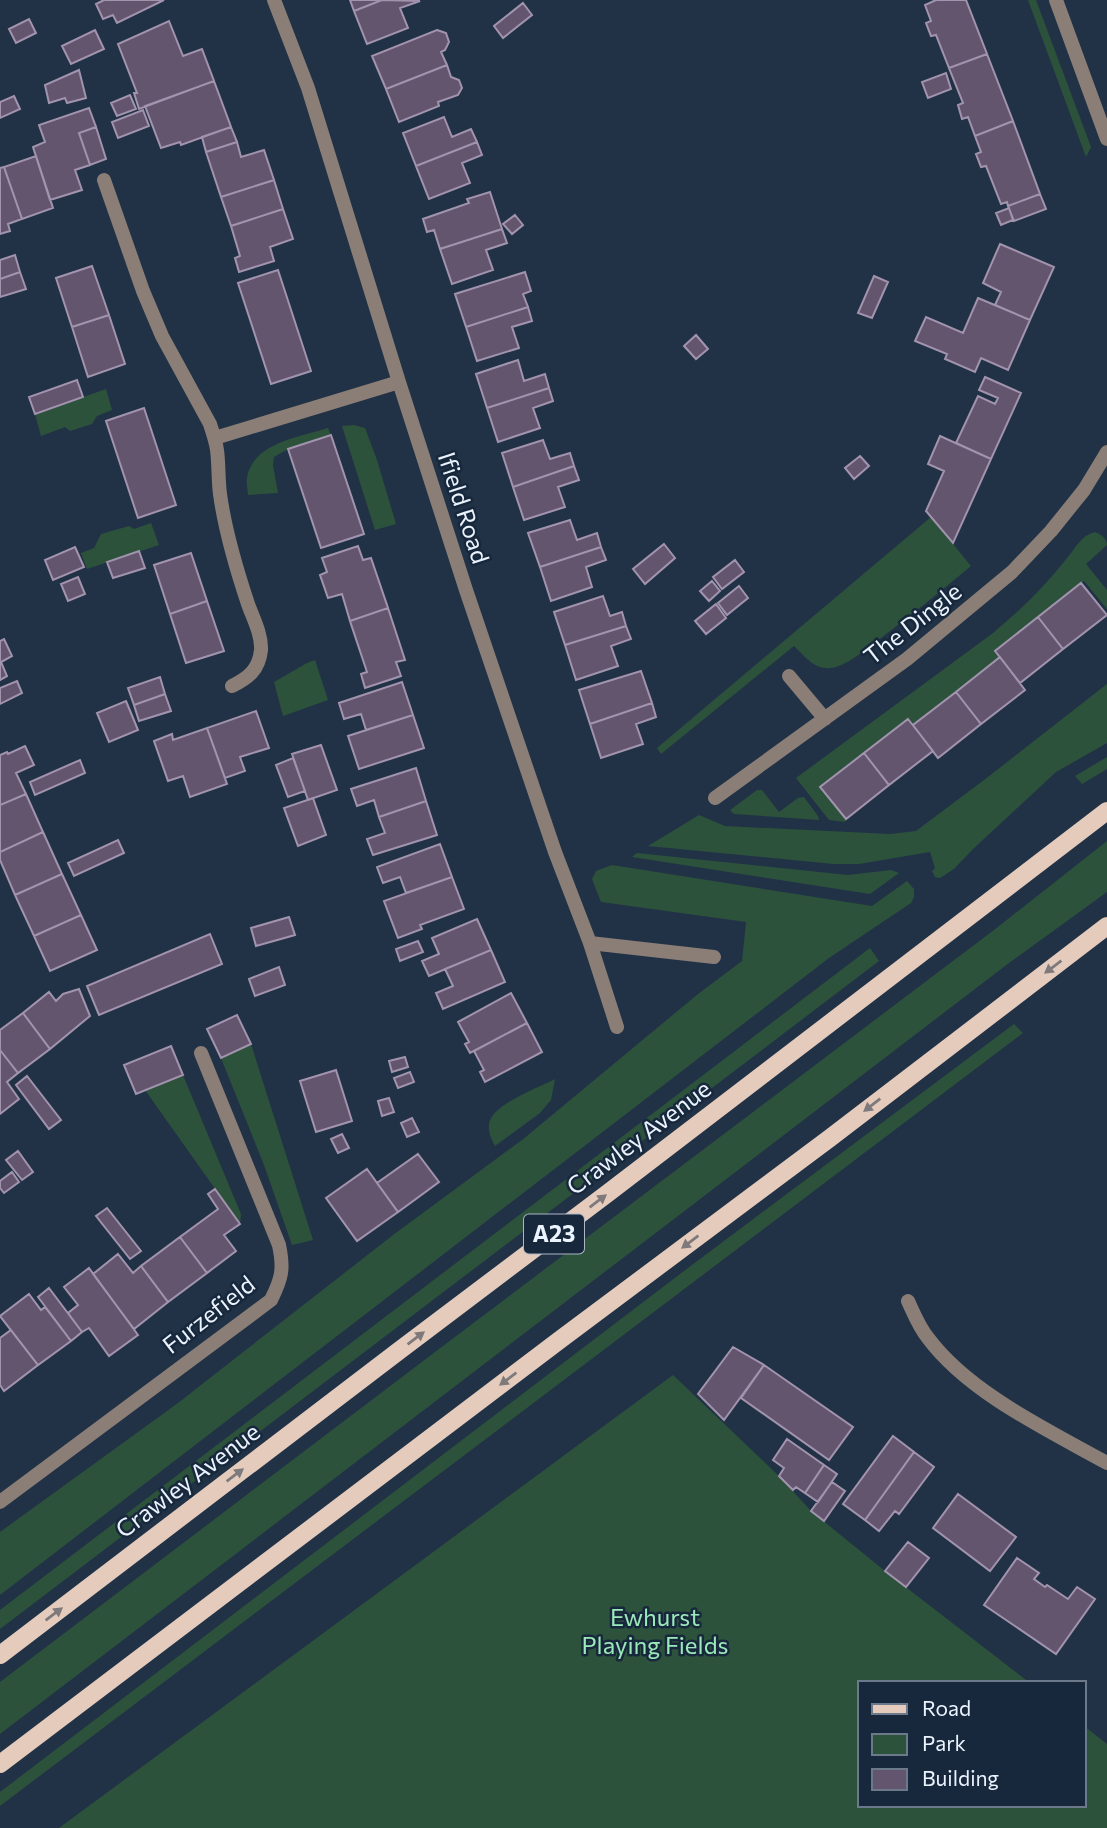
<svg xmlns="http://www.w3.org/2000/svg" width="1107" height="1828" font-family="Commissioner,sans-serif">
  <rect width="100%" height="100%" fill="#213246"/>
  <path fill="#2c523c" d="M1028 0H1036L1091 147 1086 157Z
    M106 389 112 410 97 416 92 424 70 431 65 427 41 436 35 414Z
    M354 425 365 428 377 460 396 524 375 530 342 426Z
    M328 428 331 435 288 449 274 457 273 465 278 493 248 495C248 490 246 484 247 479 251 443 300 437 328 428Z
    M931 517 971 566C940 592 909 617 877 641 865 650 845 667 830 668 814 670 804 655 794 646L661 754 657 748Z
    M151 523 159 545 87 569 81 553 94 548 101 534 129 526 134 529Z
    M1095 532C1101 534 1107 539 1107 545L1086 564 1107 590V609L1084 581 995 651 1000 657 913 725 907 719 821 787 846 819 845 822 829 820 796 778 993 633C1022 609 1048 583 1071 553 1078 544 1083 535 1095 532Z
    M315 660 328 700 283 716 274 682 307 663Z
    M1107 684V743L1056 772 972 850 954 869 940 878 935 877 932 871 935 868 930 852 859 864H834L648 846 699 815 725 826 890 834 916 831 988 777Z
    M1107 757V769L1082 784 1075 776Z
    M757 790H762L779 812 798 798 804 797 818 816 819 820 734 814 730 810Z
    M1107 841V892L1009 963 0 1734V1682L439 1349 994 930Z
    M637 853 848 875 891 870 899 873 870 894 632 857Z
    M612 865 872 906 907 881 914 889V897L911 903 829 958 0 1595V1532L178 1403 393 1235 522 1140 698 994 742 961 746 922 601 902 592 879 596 871Z
    M870 948 879 961 0 1629V1610Z
    M1014 1024 1023 1033 0 1806V1792L684 1271Z
    M251 1044 313 1240 292 1245 264 1165 221 1058Z
    M183 1075 241 1214 240 1224 145 1090Z
    M555 1079 551 1100 540 1113 495 1146C492 1140 488 1133 489 1125 490 1105 538 1088 555 1079Z
    M673 1375 779 1476 811 1511 885 1571 1030 1683H860V1805H1084V1726L1107 1744V1828H59Z"/>
  <path fill="#63556d" stroke="#a293ae" stroke-width="2" d="M104 0H164L117 23 113 15 103 19 96 4Z
    M350 0H382L354 11Z
    M382 0 420 1 400 8 408 28 367 44 354 11Z
    M936 0H966L987 54 949 68 936 35 931 36 926 23 931 21 925 5Z
    M523 3 532 15 503 38 494 26Z
    M29 19 36 33 16 43 9 29Z
    M169 21 183 56 202 49 214 81 139 109 134 93H137L118 44Z
    M95 30 104 49 71 64 62 46Z
    M437 30 446 33 449 42 445 50 441 52 447 65 386 89 372 56Z
    M987 54 1013 121 975 136 968 117 962 119 958 105 963 103 949 68Z
    M447 65 451 77 459 80 462 88 458 95 438 102 439 106 399 122 386 89Z
    M79 70 86 98 67 103 65 98 49 103 45 85Z
    M946 73 951 89 928 98 922 82Z
    M214 81 231 127 181 145 180 142 161 148 145 106Z
    M130 95 136 109 117 116 111 103Z
    M14 96 20 109 0 118V102Z
    M89 108 96 127 79 133 90 165 75 170 82 190 50 200 33 147 45 142 39 125Z
    M143 110 149 126 118 138 112 122Z
    M444 117 452 137 471 129 477 142 416 166 403 133Z
    M1013 121 1040 194 1008 206 1007 202 1001 204 986 166 981 167 976 154 981 152 975 136Z
    M96 127 106 159 90 165 79 133Z
    M231 127 237 142 206 152 202 137Z
    M237 142 241 157 264 150 274 180 221 197 206 152Z
    M477 142 482 155 462 163 470 183 429 199 416 166Z
    M36 156 53 208 22 219 4 167Z
    M4 167 22 219 8 224 10 231 0 234V168Z
    M274 180 283 209 231 226 221 197Z
    M490 192 502 229 440 249 434 230 427 232 423 219 469 203 467 199Z
    M1040 194 1046 209 1014 221 1008 206Z
    M1009 208 1013 220 1001 225 996 213Z
    M283 209 293 239 270 247 274 261 239 272 235 258 240 256 231 226Z
    M515 215 523 225 512 234 503 224Z
    M502 229 507 243 486 250 493 270 452 284 440 249Z
    M1000 244 1054 267 1030 320 995 305 1001 292 983 283Z
    M15 255 20 272 0 279V260Z
    M92 266 109 315 72 327 56 278Z
    M278 270 311 371 271 384 238 283Z
    M20 272 26 289 0 297V279Z
    M525 272 531 291 523 294 528 307 466 327 455 294Z
    M874 276 888 282 872 318 858 313Z
    M978 298 1030 320 1008 370 981 358 975 372 945 359 947 354 915 341 926 317 963 333Z
    M528 307 532 321 512 327 519 348 477 361 466 327Z
    M109 315 125 364 88 377 72 327Z
    M696 335 708 349 696 359 684 346Z
    M518 360 524 381 545 374 549 388 487 408 476 374Z
    M985 377 1021 393 991 459 956 443 978 396 995 404 998 398 979 390Z
    M77 380 83 397 35 414 29 397Z
    M549 388 553 401 533 408 540 428 498 442 487 408Z
    M144 408 176 505 138 518 106 421Z
    M331 435 364 534 321 548 288 449Z
    M940 436 991 459 953 543 926 511 944 471 928 464Z
    M543 440 550 459 570 453 574 466 513 487 502 453Z
    M860 456 869 466 854 479 845 468Z
    M574 466 579 480 558 487 565 507 524 520 513 487Z
    M570 520 577 540 597 533 601 547 540 567 528 533Z
    M664 544 675 558 645 584 633 569Z
    M358 546 363 560 371 558 388 608 350 621 342 594 328 598 320 575 327 572 322 558Z
    M75 547 84 567 53 580 45 560Z
    M601 547 606 560 586 567 592 587 551 601 540 567Z
    M139 551 145 568 113 578 107 562Z
    M191 553 207 601 170 614 154 565Z
    M735 560 744 572 722 589 713 577Z
    M78 577 85 594 68 601 61 584Z
    M712 581 720 591 709 601 700 591Z
    M1081 583 1107 615 1063 649 1038 617Z
    M739 586 748 598 727 615 718 603Z
    M603 596 610 616 622 612 626 626 565 645 554 612Z
    M207 601 224 651 186 663 170 614Z
    M716 604 726 618 706 634 695 621Z
    M388 608 405 660 396 662 401 676 365 688 361 674 367 672 350 621Z
    M1038 617 1063 649 1020 683 995 651Z
    M626 626 631 639 611 646 618 666 576 680 565 645Z
    M4 639 12 656 1 662 7 676 0 680V641Z
    M1000 657 1025 690 981 724 956 692Z
    M641 671 652 703 590 724 579 690Z
    M160 677 165 694 134 705 128 688Z
    M17 681 22 693 0 704V688Z
    M402 682 413 715 366 730 361 714 344 719 339 703Z
    M956 692 981 724 938 758 913 725Z
    M165 694 171 711 139 721 134 705Z
    M126 701 138 730 109 742 97 713Z
    M652 703 656 717 636 724 643 744 601 758 590 724Z
    M256 711 269 748 240 757 245 771 225 778 207 728Z
    M413 715 424 748 359 769 348 736Z
    M908 719 933 751 889 785 864 753Z
    M207 728 227 784 190 797 183 776 168 781 154 741 172 734 173 740Z
    M321 745 337 790 308 800 292 754Z
    M25 746 34 765 16 773 26 794 0 805V755L7 752 8 754Z
    M864 753 889 785 846 819 820 787Z
    M293 758 305 791 288 797 276 765Z
    M80 760 85 773 35 795 30 782Z
    M416 768 426 801 379 817 374 800 357 806 351 789Z
    M26 794 43 832 0 852V805Z
    M313 798 326 835 298 846 284 808Z
    M426 801 437 835 373 855 367 839 385 833 379 817Z
    M43 832 62 874 15 895 0 860V852Z
    M118 840 124 853 74 876 68 863Z
    M440 844 452 877 406 893 400 877 383 883 377 867Z
    M62 874 81 915 34 936 15 895Z
    M452 877 464 909 420 925 422 929 398 938 384 901Z
    M81 915 97 950 50 971 34 936Z
    M289 917 295 935 256 946 251 928Z
    M477 919 491 950 429 976 422 961 439 954 432 938Z
    M210 934 222 964 99 1015 87 986Z
    M418 941 423 952 400 961 396 949Z
    M491 950 505 982 443 1009 436 993 453 986 445 969Z
    M279 967 285 985 255 996 249 979Z
    M79 989 90 1016 50 1049 23 1013 49 992 56 1001 63 994Z
    M511 993 527 1023 470 1053 465 1044 469 1042 458 1022Z
    M23 1013 50 1049 18 1073 0 1050V1030Z
    M237 1015 251 1044 221 1058 207 1029Z
    M527 1023 542 1052 485 1082 480 1072 484 1070 474 1051Z
    M171 1046 183 1075 136 1094 124 1065Z
    M0 1050 18 1073 7 1082 19 1099 0 1114Z
    M405 1057 408 1067 392 1072 389 1061Z
    M336 1070 352 1121 316 1132 300 1081Z
    M410 1072 414 1082 398 1088 394 1078Z
    M27 1076 61 1120 49 1129 16 1085Z
    M389 1098 394 1112 382 1116 378 1101Z
    M412 1118 419 1132 407 1137 401 1123Z
    M342 1134 349 1148 338 1153 331 1139Z
    M18 1151 33 1172 22 1180 6 1160Z
    M418 1154 439 1182 398 1212 377 1183Z
    M367 1169 398 1212 357 1241 326 1198Z
    M12 1172 19 1182 4 1193 0 1188V1181Z
    M215 1189 240 1224 224 1235 236 1251 207 1273 180 1237 218 1209 208 1194Z
    M107 1208 141 1251 130 1259 96 1216Z
    M180 1237 207 1273 168 1302 141 1266Z
    M118 1254 133 1273 141 1266 168 1302 134 1329 93 1274Z
    M89 1268 138 1335 109 1356 89 1328 82 1332 68 1313 78 1305 64 1287Z
    M49 1288 82 1332 71 1341 38 1297Z
    M29 1294 41 1310 45 1307 71 1341 38 1365 0 1316Z
    M11 1330 38 1365 4 1391 0 1385V1338Z
    M733 1347 764 1365 724 1420 698 1394Z
    M764 1365 853 1427 829 1460 741 1398Z
    M893 1436 914 1452 865 1520 843 1504Z
    M787 1439 824 1465 805 1493 796 1487 793 1490 779 1476 784 1468 773 1460Z
    M914 1452 934 1467 899 1514 895 1511 879 1531 865 1520Z
    M824 1465 837 1474 818 1502 805 1493Z
    M832 1482 845 1491 824 1521 811 1511Z
    M958 1494 1016 1537 990 1571 933 1528Z
    M908 1542 929 1558 906 1587 885 1571Z
    M1017 1558 1039 1573 1034 1579 1045 1587 1047 1585 1068 1599 1077 1587 1095 1599 1056 1654 984 1605Z"/>
  <g fill="none" stroke-linecap="round" stroke-linejoin="round">
    <path stroke="#8b7e77" stroke-width="14" d="M274 0 308 88 399 382 466 590 555 852 590 943 617 1027
      M1056 0 1107 139
      M104 180 143 291 162 336 210 424C213 433 216 442 217 450 219 465 218 479 220 494 225 531 236 568 248 604 253 618 262 635 261 650 259 670 248 678 232 686
      M215 438 399 382
      M789 676 825 719
      M715 798 907 659 1012 572 1051 531 1084 490 1107 452
      M590 943 714 957
      M908 1301C914 1314 919 1327 928 1338 969 1393 1048 1430 1107 1463
      M0 1502 271 1300C282 1278 284 1269 279 1245L201 1053"/>
    <path stroke="#e5cbbc" stroke-width="18" d="M0 1655 400 1350 608 1193 1107 811
      M0 1764 561 1339 830 1138 1107 926"/>
  </g>
  <defs><path id="oneway-solid" d="M-6-.8H1V-3.2L6.5 0L1 3.2V.8H-6Z" transform="scale(1.75)"/></defs>
  <g fill="#7e7a7c">
    <use href="#oneway-solid" transform="translate(1053 967) rotate(143)"/>
    <use href="#oneway-solid" transform="translate(872 1105) rotate(142)"/>
    <use href="#oneway-solid" transform="translate(598 1201) rotate(-37)"/>
    <use href="#oneway-solid" transform="translate(690 1242) rotate(143)"/>
    <use href="#oneway-solid" transform="translate(416 1338) rotate(-37)"/>
    <use href="#oneway-solid" transform="translate(508 1379) rotate(143)"/>
    <use href="#oneway-solid" transform="translate(235 1475) rotate(-37)"/>
    <use href="#oneway-solid" transform="translate(54 1614) rotate(-37)"/>
  </g>
  <g text-anchor="middle" stroke-width="5" stroke-linejoin="round" paint-order="stroke">
    <rect fill="#18283c" stroke="#acb6c4" stroke-width="2" x="524" y="1214.5" width="60" height="39" rx="5"/>
    <g font-size="23" font-weight="bold" fill="#ebf3fe">
      <text x="554" y="1242">A23</text>
    </g>
    <g font-size="24" fill="#ebf3fe" stroke="#18283c">
      <text transform="translate(463 508) rotate(72)" y="8">Ifield Road</text>
      <text transform="translate(913 624) rotate(-38)" y="8">The Dingle</text>
      <text transform="translate(639 1138) rotate(-37)" y="8">Crawley Avenue</text>
      <text transform="translate(209 1315) rotate(-38)" y="8">Furzefield</text>
      <text transform="translate(188 1481) rotate(-37)" y="8">Crawley Avenue</text>
    </g>
    <g font-size="24" fill="#9be9b9" stroke="#18283c">
      <text x="655" y="1626">Ewhurst<tspan x="655" dy="28">Playing Fields</tspan></text>
    </g>
  </g>
  <rect x="858" y="1681" width="228" height="126" fill="#18283c" stroke="#6c798a" stroke-width="2"/>
  <rect x="872" y="1704" width="35" height="10" fill="#e5cbbc" stroke="#6c798a" stroke-width="2"/>
  <text x="922" y="1716" font-size="21" fill="#ebf3fe">Road</text>
  <rect x="872" y="1734" width="35" height="21" fill="#2c523c" stroke="#6c798a" stroke-width="2"/>
  <text x="922" y="1751" font-size="21" fill="#ebf3fe">Park</text>
  <rect x="872" y="1769" width="35" height="21" fill="#63556d" stroke="#6c798a" stroke-width="2"/>
  <text x="922" y="1786" font-size="21" fill="#ebf3fe">Building</text>
</svg>
